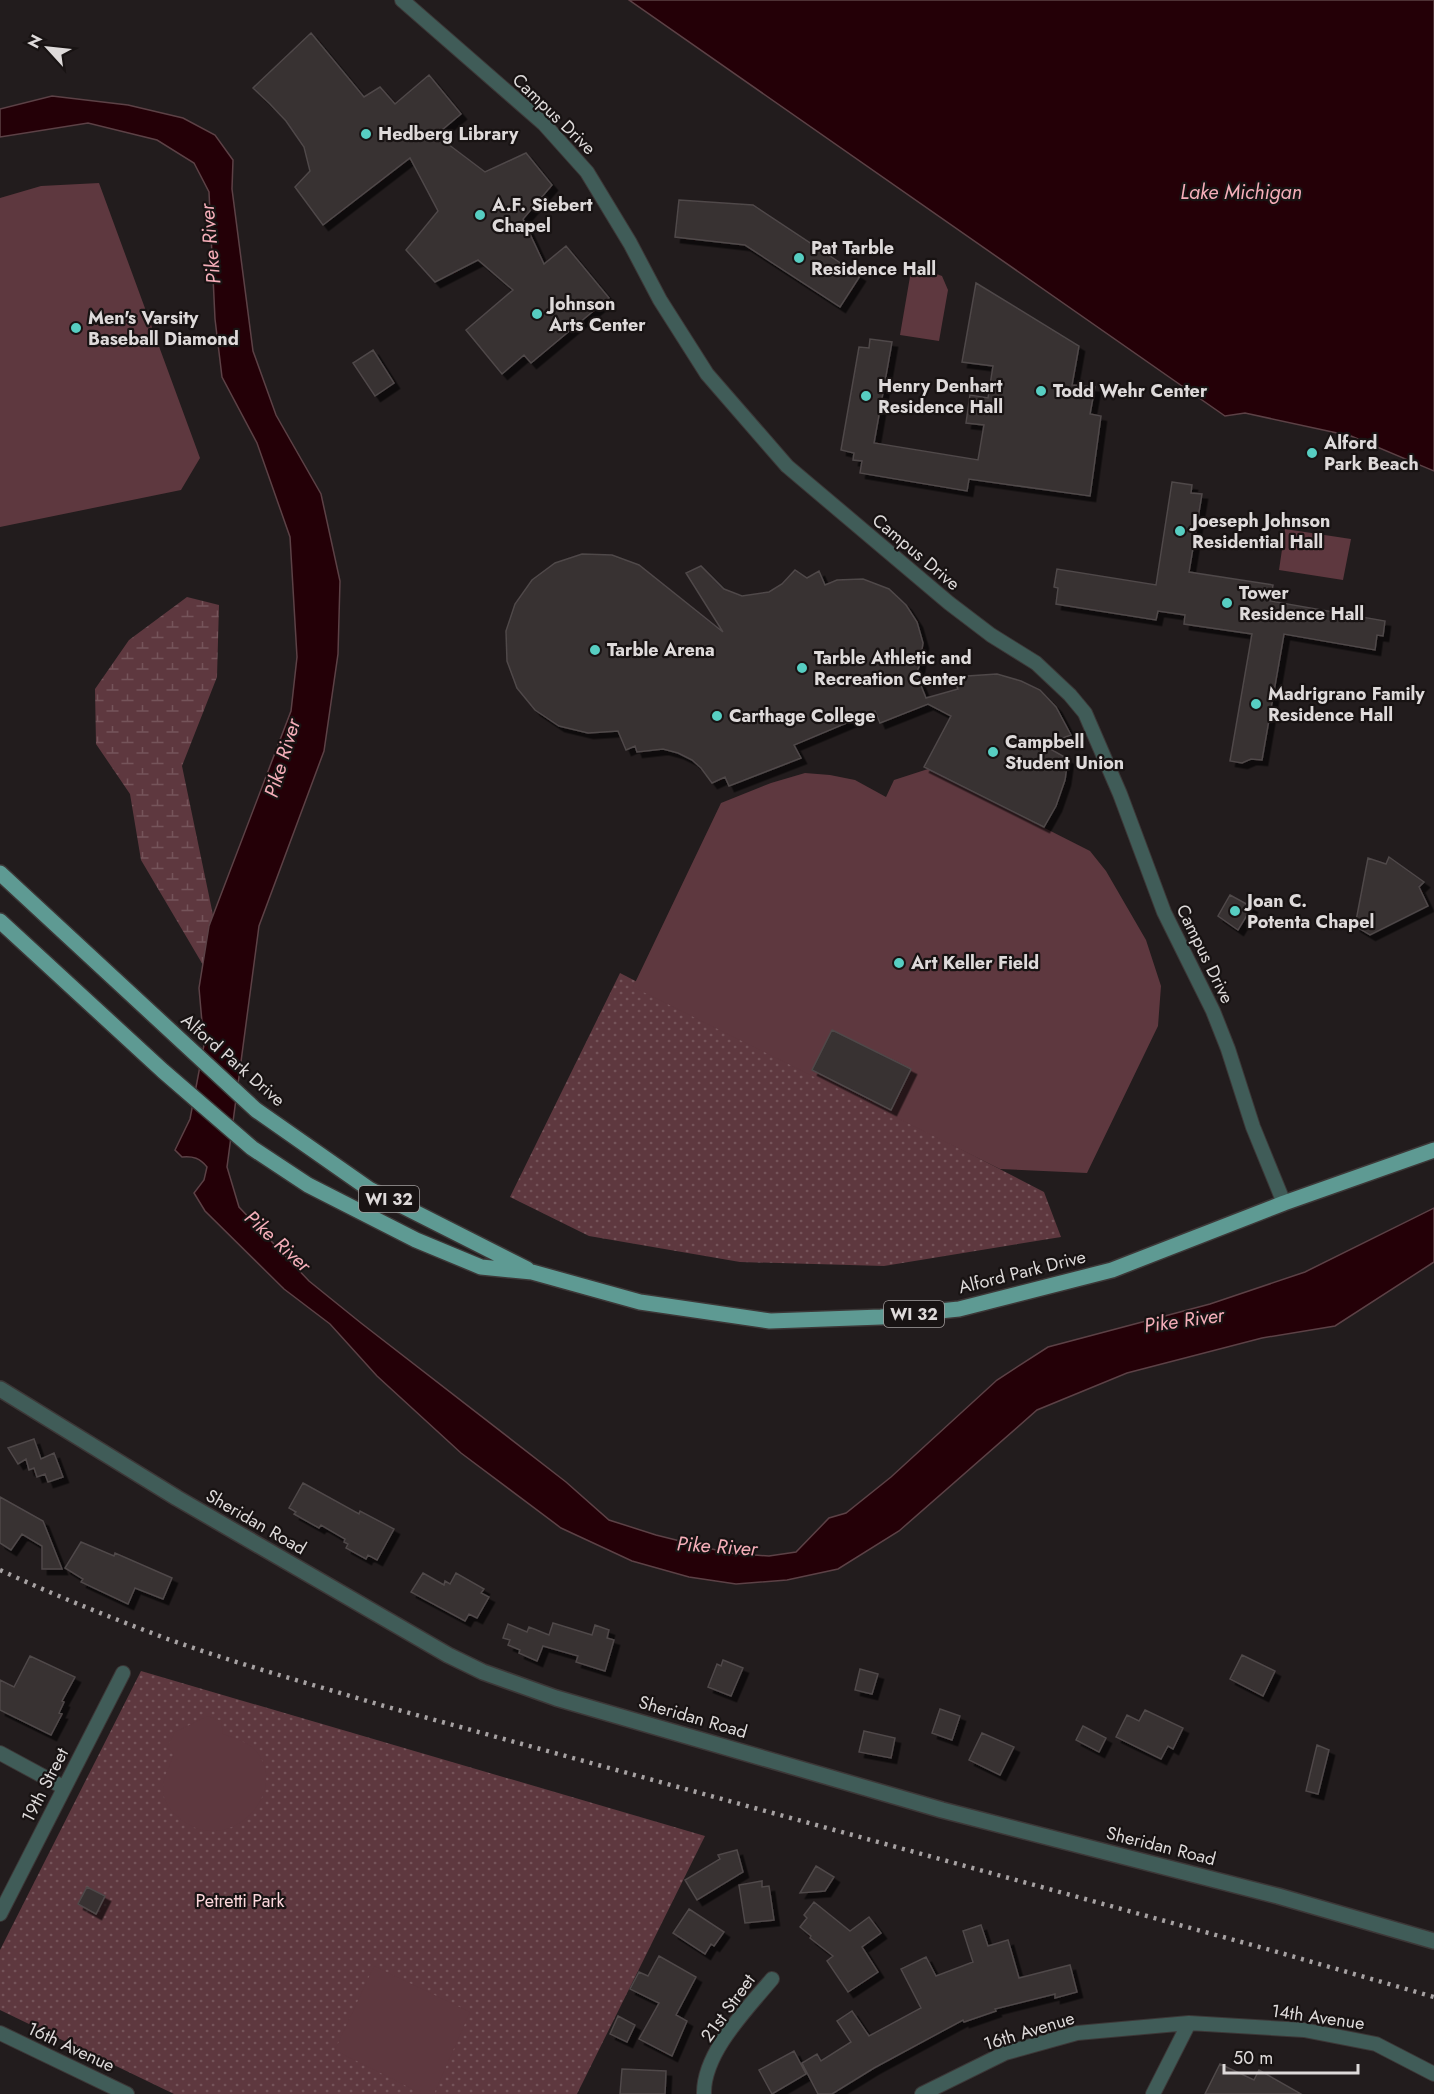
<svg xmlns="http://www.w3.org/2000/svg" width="1434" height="2094" font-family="Jost,sans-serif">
  <defs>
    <pattern id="green-dots" width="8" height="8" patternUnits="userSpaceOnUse" patternTransform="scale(1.5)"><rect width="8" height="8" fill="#5e383f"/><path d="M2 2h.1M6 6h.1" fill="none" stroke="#75545a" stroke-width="1.8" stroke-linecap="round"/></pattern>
    <pattern id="wetland-marsh" width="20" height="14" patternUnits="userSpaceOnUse" patternTransform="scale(1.5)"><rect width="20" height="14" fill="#5e383f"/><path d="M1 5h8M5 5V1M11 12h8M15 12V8" fill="none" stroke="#75545a"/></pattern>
    <filter id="shadow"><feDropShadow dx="5.5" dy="5.5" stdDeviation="0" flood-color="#0009"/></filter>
  </defs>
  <rect width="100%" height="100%" fill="#221c1d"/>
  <path fill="url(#green-dots)" d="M620 973 1044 1192 1061 1237 884 1266 740 1262 589 1236 510 1197Z
    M141 1671 705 1836 577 2094H174L0 2010V1950Z"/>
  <path fill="url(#wetland-marsh)" d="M187 597 219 605 217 677 182 766 213 915 203 965 141 860 130 794 96 744 95 689 129 640Z"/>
  <path fill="#5e383f" d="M99 183 200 458 181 490 0 527V198L41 186Z
    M912 265 942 276 948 290 939 341 900 335Z
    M1285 529 1351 539 1343 580 1279 570Z
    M928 769 1090 851 1106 871 1146 940 1161 986 1158 1026 1087 1173 1000 1169 633 987 721 803 771 783 805 773 830 775 855 780 886 797 894 780Z
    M208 1716 221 1721 223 1734C234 1738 248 1742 256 1751 292 1794 225 1861 177 1816 154 1795 164 1779 174 1754L167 1748 175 1732Z
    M374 1966 470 2012 434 2094H422L335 2050Z"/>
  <path fill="#240007" stroke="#5c4146" stroke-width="1.5" d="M629 0H1434V471L1351 436 1245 413 1225 416Z
    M52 96 128 105 183 118 215 135 233 160 232 189 253 351 276 415 321 494 340 581 338 654 324 751 259 926 227 1167 239 1207 309 1281 361 1323 566 1482 609 1520 656 1535 728 1553 769 1556 796 1552 829 1518 846 1513 891 1477 997 1380 1048 1347 1210 1304 1305 1272 1434 1208V1262L1335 1326 1262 1338 1127 1373 1037 1410 899 1531 838 1569 787 1580 736 1584 689 1577 632 1561 561 1528 461 1453 377 1376 330 1324 284 1289 205 1211 194 1193 204 1180 207 1167C200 1158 193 1156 182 1157L175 1150 190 1119 204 1045 199 988 209 926 291 711 297 657 290 537 257 443 222 377 215 319 209 192 194 163 157 140 88 123 0 137V109Z"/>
  <path fill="#373031" stroke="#4f4849" stroke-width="1.5" filter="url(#shadow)" d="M311 33 364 97 380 87 395 104 429 75 461 114 436 135 485 172 526 153 552 185 523 219 544 264 566 246 609 298 531 363 524 355 502 374 466 330 513 290 478 260 435 282 406 250 438 211 410 158 323 225 295 187 310 171 304 147 286 121 270 104 253 88Z
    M679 200 753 205 860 276 840 307 745 245 675 237Z
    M976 283 1079 346 1072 385 1095 387 1090 414 1101 416 1090 496 969 479 967 491 860 473 862 461 853 460 854 453 841 450 859 347 869 348 870 339 892 342 874 443 978 460 984 425 966 423 970 395 988 398 993 366 962 362Z
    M373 350 394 383 375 396 353 363Z
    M1172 482 1192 485 1191 493 1202 494 1189 572 1273 585 1270 601 1385 621 1383 636 1377 635 1375 650 1284 634 1262 760 1251 759 1242 763 1230 761 1252 634 1184 624 1185 615 1158 611 1156 620 1056 604 1058 588 1054 587 1057 569 1156 585Z
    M582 554 612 555 639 565 723 632 686 573 701 566 724 589 742 596 769 592 782 584 795 570 807 578 819 571 825 585 837 580 863 579 889 589 906 605 917 622 923 643 919 667 916 673 926 698 958 689 953 677 997 674 1021 681 1040 690 1056 707 1071 735 1043 745 1068 759 1065 780 1056 806 1044 827 924 767 951 716 928 704 880 723 875 711 794 745 801 758 729 786 725 777 712 783 701 768 692 760 678 753 663 749 637 752 635 746 626 750 618 731 588 733 559 726 535 710 517 688 507 661 506 631 515 604 532 580 555 563Z
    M1389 857 1424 882 1419 887 1428 906 1370 935 1355 926 1368 858 1386 864Z
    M1230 895 1252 907 1238 930 1218 916Z
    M832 1030 911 1069 891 1110 812 1070Z
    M34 1439 41 1459 54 1453 63 1477 48 1482 45 1474 37 1477 34 1468 29 1470 26 1459 18 1464 8 1448Z
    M303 1483 359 1514 360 1511 394 1529 377 1560 368 1555 366 1559 346 1548 348 1544 344 1542 345 1539 321 1525 319 1528 294 1514 296 1512 289 1508Z
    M0 1497 43 1521 62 1569H42V1546L22 1534 11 1550 0 1543Z
    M81 1542 114 1556 115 1553 172 1578 163 1599 135 1588 128 1604 81 1582 83 1579 65 1568Z
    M423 1573 444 1585 445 1581 450 1584 456 1573 484 1589 481 1593 489 1597 477 1618 469 1614 465 1621 411 1592Z
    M553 1623 592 1635 595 1625 609 1630 607 1638 614 1640 605 1671 576 1662 578 1656 543 1646 537 1661 519 1653 520 1650 508 1645 510 1640 503 1638 508 1624 527 1632 529 1627 549 1635Z
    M1242 1655 1275 1671 1263 1696 1230 1679Z
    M30 1656 75 1677 62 1701 64 1702 59 1713 62 1714 51 1735 0 1710V1680L14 1687Z
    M723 1660 743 1668 731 1696 708 1687 717 1664 721 1666Z
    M860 1669 878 1674 872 1694 855 1690Z
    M940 1709 960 1716 952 1740 932 1733Z
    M1145 1710 1183 1728 1173 1749 1168 1746 1161 1759 1116 1737 1127 1715 1139 1721Z
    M1083 1726 1106 1738 1099 1752 1076 1740Z
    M864 1731 895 1738 891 1758 859 1752Z
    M982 1733 1014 1747 1000 1775 969 1760Z
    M1317 1745 1329 1750 1318 1794 1306 1791Z
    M737 1850 743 1872 697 1900 685 1880 720 1859 718 1855Z
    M816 1866 834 1877 825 1891 800 1893Z
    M762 1881V1887L769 1886 774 1920 745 1923 739 1885Z
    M87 1887 105 1896 96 1914 78 1904Z
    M814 1902 850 1931 869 1917 881 1933 862 1947 878 1972 848 1992 827 1961 833 1956 810 1938 811 1936 800 1927 807 1918 804 1915Z
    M689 1909 724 1932 714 1946 711 1944 705 1954 673 1933Z
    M981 1925 988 1946 1008 1940 1019 1978 1070 1965 1077 1992 1055 1998V1994L995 2009 996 2011 964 2022 963 2020 874 2068 832 2094H818L802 2063 817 2054 821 2061 851 2042 837 2021 852 2011 869 2036 921 2008 901 1969 926 1957 936 1976 973 1962 963 1931Z
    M659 1956 696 1977 676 2015 687 2021 672 2056 639 2039 659 2003 630 1989 639 1972 648 1976Z
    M618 2016 635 2025 627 2042 610 2034Z
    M794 2051 806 2074 772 2094 759 2070Z
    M1220 2064 1254 2080 1259 2070 1301 2094H1205Z
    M622 2069 666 2071 665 2094H620Z"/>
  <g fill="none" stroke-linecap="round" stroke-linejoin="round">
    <defs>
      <path id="minor" d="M402 0 544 124 587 172 630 243 660 300 707 374 787 466 949 603 991 635 1036 663 1070 695 1085 713 1120 794 1164 912 1213 1011 1228 1049 1253 1127 1284 1203
        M0 1753 63 1787
        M0 1914 123 1673
        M0 2033 127 2094
        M704 2094C703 2053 747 2009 772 1979
        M922 2094 1005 2053 1077 2033 1189 2023 1304 2030 1376 2044 1434 2074
        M1153 2094 1189 2023"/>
      <path id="tertiary" d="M0 1389 177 1498 448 1655 483 1672 556 1698 942 1810 1278 1896 1434 1941"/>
      <path id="primary" d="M0 873 256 1110 369 1189 527 1269
        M0 921 163 1071 237 1135 252 1148 308 1185 416 1240 481 1267 532 1272 640 1302 770 1321 881 1317 959 1309 1112 1270 1284 1203 1434 1150"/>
    </defs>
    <use href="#minor" stroke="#3c3737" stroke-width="16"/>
    <use href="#tertiary" stroke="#3c3737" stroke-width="18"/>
    <use href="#primary" stroke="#3c3737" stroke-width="18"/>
    <use href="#minor" stroke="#405c58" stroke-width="14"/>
    <use href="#tertiary" stroke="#405c58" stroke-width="15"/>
    <use href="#primary" stroke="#5e9a93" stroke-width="15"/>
    <path stroke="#a7a2a3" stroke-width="4.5" stroke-dasharray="3 6" stroke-linecap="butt" d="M0 1570C54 1595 109 1617 165 1638 237 1664 311 1684 384 1706L1274 1951 1434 1997"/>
  </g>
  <g fill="#57cec2" stroke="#181313" stroke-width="2">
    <circle cx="366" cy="134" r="6"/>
    <circle cx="480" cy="215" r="6"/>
    <circle cx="799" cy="258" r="6"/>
    <circle cx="537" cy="314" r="6"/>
    <circle cx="76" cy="328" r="6"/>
    <circle cx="1041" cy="391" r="6"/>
    <circle cx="866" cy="396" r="6"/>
    <circle cx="1312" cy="453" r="6"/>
    <circle cx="1180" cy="531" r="6"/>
    <circle cx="1227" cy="603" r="6"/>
    <circle cx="595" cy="650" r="6"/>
    <circle cx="802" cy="668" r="6"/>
    <circle cx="1256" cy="704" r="6"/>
    <circle cx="717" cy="716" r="6"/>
    <circle cx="993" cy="752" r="6"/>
    <circle cx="1235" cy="911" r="6"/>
    <circle cx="899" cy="963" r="6"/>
  </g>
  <g text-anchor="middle" stroke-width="4.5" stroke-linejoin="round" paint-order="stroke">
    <g fill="#181313" stroke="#a39e9e" stroke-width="1.5">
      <rect x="359" y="1186" width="60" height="26" rx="4.5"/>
      <rect x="884" y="1301" width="60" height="26" rx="4.5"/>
    </g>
    <g font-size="16" font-weight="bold" fill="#dedada">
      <text x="389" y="1205">WI 32</text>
      <text x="914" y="1320">WI 32</text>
    </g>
    <g font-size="18" fill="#dedada" stroke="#181313">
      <text transform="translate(554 114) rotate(44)" y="6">Campus Drive</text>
      <text transform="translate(916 552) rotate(40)" y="6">Campus Drive</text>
      <text transform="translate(1205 954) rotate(64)" y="6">Campus Drive</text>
      <text transform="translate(233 1060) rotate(41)" y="6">Alford Park Drive</text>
      <text transform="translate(1022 1272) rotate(-14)" y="6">Alford Park Drive</text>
      <text transform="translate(256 1522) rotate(30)" y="6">Sheridan Road</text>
      <text transform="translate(693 1717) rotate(16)" y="6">Sheridan Road</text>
      <text transform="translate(45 1785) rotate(-63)" y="6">19th Street</text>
      <text transform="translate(1161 1846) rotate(14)" y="6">Sheridan Road</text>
      <text transform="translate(728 2008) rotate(-54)" y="6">21st Street</text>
      <text transform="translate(1318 2017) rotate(8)" y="6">14th Avenue</text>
      <text transform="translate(1029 2031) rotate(-17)" y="6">16th Avenue</text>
      <text transform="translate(71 2047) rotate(25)" y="6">16th Avenue</text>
    </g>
    <g font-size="18" font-weight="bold" fill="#dedada" stroke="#181313" text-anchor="start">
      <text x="378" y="140">Hedberg Library</text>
      <text x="492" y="211">A.F. Siebert<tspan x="492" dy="21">Chapel</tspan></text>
      <text x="811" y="254">Pat Tarble<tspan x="811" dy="21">Residence Hall</tspan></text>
      <text x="549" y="310">Johnson<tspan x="549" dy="21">Arts Center</tspan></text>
      <text x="88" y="324">Men's Varsity<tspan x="88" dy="21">Baseball Diamond</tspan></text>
      <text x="878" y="392">Henry Denhart<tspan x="878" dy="21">Residence Hall</tspan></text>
      <text x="1053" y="397">Todd Wehr Center</text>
      <text x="1324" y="449">Alford<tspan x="1324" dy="21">Park Beach</tspan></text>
      <text x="1192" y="527">Joeseph Johnson<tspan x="1192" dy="21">Residential Hall</tspan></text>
      <text x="1239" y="599">Tower<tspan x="1239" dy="21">Residence Hall</tspan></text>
      <text x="607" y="656">Tarble Arena</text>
      <text x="814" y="664">Tarble Athletic and<tspan x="814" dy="21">Recreation Center</tspan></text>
      <text x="1268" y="700">Madrigrano Family<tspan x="1268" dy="21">Residence Hall</tspan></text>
      <text x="729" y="722">Carthage College</text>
      <text x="1005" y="748">Campbell<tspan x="1005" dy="21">Student Union</tspan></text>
      <text x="1247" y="907">Joan C.<tspan x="1247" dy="21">Potenta Chapel</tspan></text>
      <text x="911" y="969">Art Keller Field</text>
    </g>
    <g font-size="18" fill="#fcd7dc" stroke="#181313">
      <text x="240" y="1907">Petretti Park</text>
    </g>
    <g font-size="20" font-style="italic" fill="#f5aeb9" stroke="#181313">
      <text x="1241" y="199">Lake Michigan</text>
      <text transform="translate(210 244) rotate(-95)" y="7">Pike River</text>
      <text transform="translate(282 758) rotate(-73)" y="7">Pike River</text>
      <text transform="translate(278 1241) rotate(42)" y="7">Pike River</text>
      <text transform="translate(1184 1320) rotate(-8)" y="7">Pike River</text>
      <text transform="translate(717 1546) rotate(4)" y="7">Pike River</text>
    </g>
  </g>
  <g transform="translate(48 48) rotate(297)" stroke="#181313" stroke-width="4.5" paint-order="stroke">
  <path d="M0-4.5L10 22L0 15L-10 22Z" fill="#dedada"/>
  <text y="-9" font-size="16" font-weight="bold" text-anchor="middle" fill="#dedada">N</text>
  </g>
  <path d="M1224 2064v9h134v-9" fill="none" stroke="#dedada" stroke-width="3"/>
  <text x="1233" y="2064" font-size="18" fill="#dedada" stroke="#181313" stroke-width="4.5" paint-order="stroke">50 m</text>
</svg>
